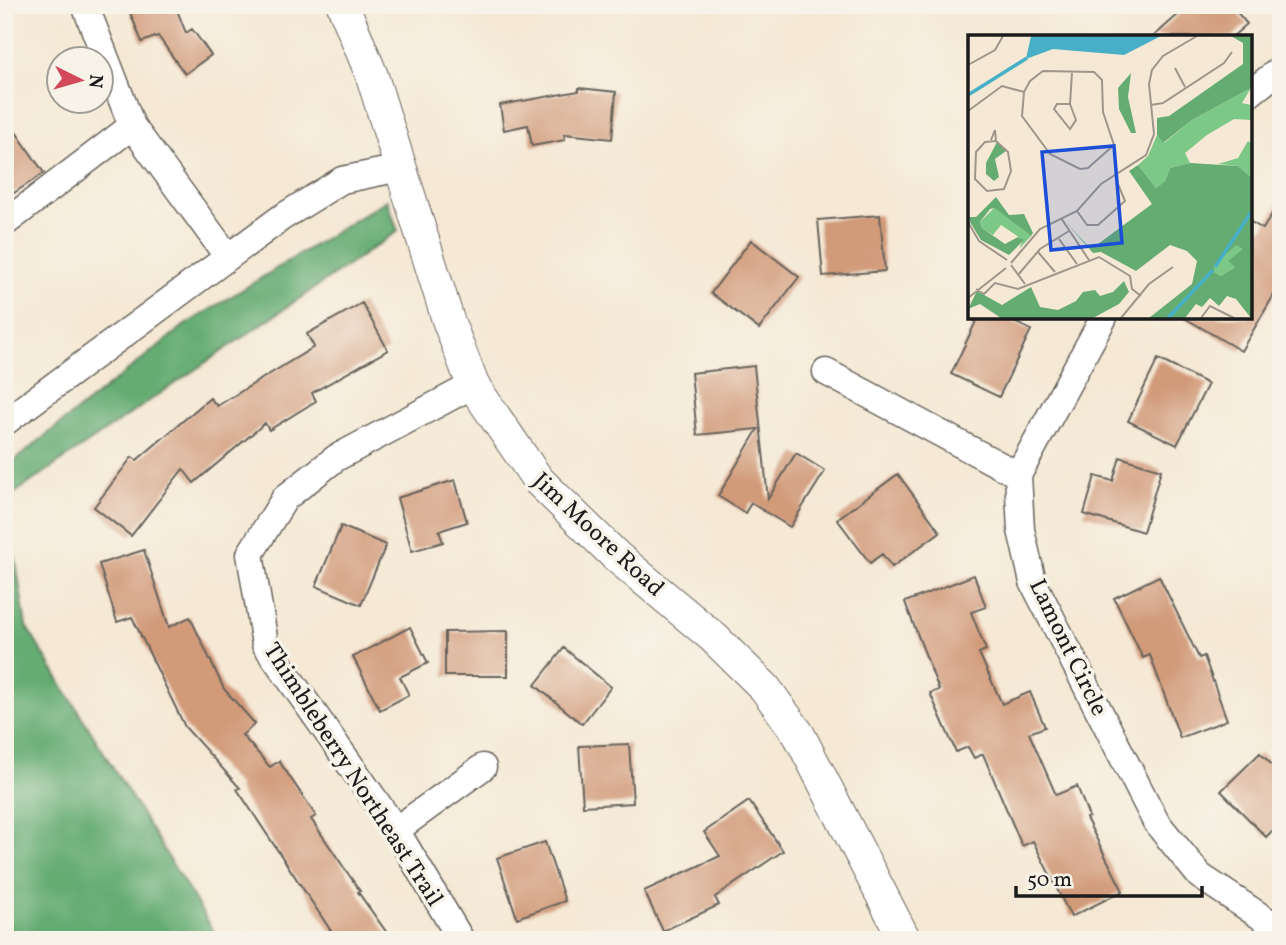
<svg xmlns="http://www.w3.org/2000/svg" width="1286" height="945" font-family="Vollkorn,serif">
  <rect width="100%" height="100%" fill="#f7f3e8"/>
  <filter id="ink" filterUnits="userSpaceOnUse"><feTurbulence type="fractalNoise" baseFrequency=".0143" numOctaves="2"/><feDisplacementMap in="SourceGraphic" scale="14" xChannelSelector="R" yChannelSelector="G"/><feConvolveMatrix kernelMatrix="1 2 1 2 8 2 1 2 1" color-interpolation-filters="sRGB"/></filter>
  <filter id="wash" filterUnits="userSpaceOnUse"><feTurbulence type="fractalNoise" baseFrequency=".00686" numOctaves="4" result="noise"/><feDisplacementMap in="SourceGraphic" scale="28" xChannelSelector="R" yChannelSelector="G"/><feGaussianBlur stdDeviation="1.57" result="paint"/><feColorMatrix in="noise" values="0 0 0 0 0 0 0 0 0 0 0 0 0 0 0 0 0 1.4 0 .05"/><feComposite in="paint" operator="in"/></filter>
  <g filter="url(#wash)">
    <rect width="100%" height="100%" fill="#f5e8d4"/>
    <path fill="#65ac73" stroke="#406448" stroke-width="2" d="M387 200 398 231 6 499 26 626 219 940H5V468L185 325Z"/>
    <g id="blocks">
      <path fill="#d19a79" d="M127 5H175L186 33 192 29 211 55 185 74 158 36 142 42Z
        M1189 5H1231L1247 24 1232 37H1153Z
        M579 88 616 92 612 139 564 134 565 140 532 146 528 125 504 130 500 105 579 91Z
        M5 116 44 173 5 199Z
        M1281 199V283L1241 351 1183 317H1249V221L1263 229Z
        M880 215 885 271 823 276 818 220Z
        M751 240 799 277 759 329 711 293Z
        M362 303 388 350 312 393 316 401 269 430 265 423 194 483 183 469 131 536 94 507 132 457 137 460 210 398 217 406 314 347 307 334Z
        M978 317H1004L1031 330 999 397 951 374Z
        M1158 359 1208 384 1177 445 1128 421Z
        M754 366 768 499 796 453 825 471 790 527 751 503 745 513 718 496 758 429 697 435 691 373Z
        M1120 457 1161 470 1143 532 1084 514 1095 476 1113 481Z
        M898 474 940 532 892 567 882 554 870 563 837 519Z
        M455 480 467 522 439 531 443 542 412 551 397 498Z
        M341 526 386 545 361 605 316 586Z
        M144 550 169 627 190 617 224 689 255 724 242 735 270 767 279 761 316 816 311 819 360 891 358 892 392 940H337L237 789 240 788 185 727 132 617 117 622 99 564Z
        M974 575 986 607 971 612 986 650 979 653 1002 704 1030 692 1045 727 1029 733 1056 795 1077 786 1089 817 1086 818 1123 891 1071 917 1033 841 1022 846 983 754 974 758 968 747 956 752 930 693 939 690 905 602Z
        M1159 576 1199 658 1204 656 1227 720 1180 738 1150 655 1143 658 1114 598Z
        M410 627 428 663 400 677 409 695 380 710 353 657Z
        M508 631V676H445V632Z
        M564 648 611 687 582 724 535 685Z
        M629 744 633 803 583 806 579 746Z
        M1260 753 1281 774V822L1266 837 1221 791Z
        M749 801 783 851 715 897 719 905 663 931 644 891 720 856 704 832Z
        M545 842 565 901 517 918 497 858Z"/>
    </g>
  </g>
  <g filter="url(#ink)">
    <use href="#blocks" fill-opacity="0" stroke="#68635c" stroke-width="2"/>
    <g fill="none" stroke-linecap="round" stroke-linejoin="round">
      <defs>
        <path id="minor" d="M85 5 132 126 228 257
          M1249 94 1281 69
          M5 223 132 126
          M1104 317 1018 475 1021 530 1033 582 1156 822 1200 876 1281 930
          M826 372 1018 475
          M5 422 281 218 342 180 400 168
          M396 830 483 767
          M461 940 396 830 265 644 250 554 285 498 336 458 473 385"/>
        <path id="tertiary" d="M343 5 372 76 448 320 473 385 538 480 616 556 714 638 765 688 799 735 905 940"/>
      </defs>
      <use href="#minor" stroke="#68635c" stroke-width="29"/>
      <use href="#tertiary" stroke="#68635c" stroke-width="34"/>
      <use href="#minor" stroke="#fff" stroke-width="26"/>
      <use href="#tertiary" stroke="#fff" stroke-width="32"/>
    </g>
  </g>
  <g text-anchor="middle" stroke-width="7" stroke-linejoin="round" paint-order="stroke">
    <g font-size="24" fill="#1c1c1c" stroke="#f7f3e8">
      <text transform="translate(599 534) rotate(43)" y="8">Jim Moore Road</text>
      <text transform="translate(1069 647) rotate(64)" y="8">Lamont Circle</text>
      <text transform="translate(354 774) rotate(57)" y="8">Thimbleberry Northeast Trail</text>
    </g>
  </g>
  <g transform="translate(968 35)">
    <rect width="284" height="284" fill="#f5e8d4"/>
    <path d="M283 53 274 68 283 70V85L266 84 239 100 217 118 222 128 202 133 197 146 188 153 170 130 180 121 189 100 196 108 224 85ZM280 106 283 108V142L270 131 250 129 270 123ZM27 172 63 201 51 214 55 205 33 190 25 200 14 193 12 187ZM283 172V217H277L267 232 253 241 246 237V230L254 223 269 187Z" fill="#7cc886"/>
    <path d="M263 1H283V53L224 85 195 108 189 100V83L201 81 275 29V8ZM163 38 160 62 168 98H163L151 74 150 53ZM29 107 38 116 27 124 31 142 26 146 18 139V128ZM222 128 270 131 283 142V283L268 264 259 261 251 271 242 263 234 272 228 269 217 283H181L224 249 229 226 219 216 202 210 168 236 133 217 125 218 95 184 120 211 130 209 184 169 161 136 170 130 188 153 197 146 202 133ZM268 210 275 214 260 226 267 232 253 241 246 237V230ZM28 162 41 180 56 179 65 198 63 201 27 173 22 174 12 187 14 193 37 209 50 202 56 205 41 220 13 205 2 187 1 182H8ZM156 246 161 257 151 269 125 283H33L12 269 0 274 9 256 34 270 63 252 72 272 90 275 108 266 115 257 127 255 132 261 145 257Z" fill="#65ac73" fill-rule="evenodd"/>
    <path d="M63 1H193L156 20 85 14 58 24Z" fill="#47b0c6"/>
    <path fill="none" stroke="#47b0c6" stroke-width="3.5" d="M0 60 59 23M247 232 284 176M200 283 245 235"/>
    <path fill="none" stroke="#9e968a" stroke-width="2" d="M0 30 27 15 35 1M207 33 217 52M75 36 126 37 134 45 135 77 146 110 120 133 112 134 82 119 54 81 56 57 62 46ZM102 69 108 85 102 94 86 74 89 69H102L104 38M183 70 195 68 256 28 264 17M0 76 34 51 56 57M23 105 27 95 28 106M28 106 40 117 43 136 36 154 19 156 7 144 8 117 17 107ZM109 176 119 190H130L157 166 150 149M93 183 121 225M0 187 11 206 39 225M91 204 109 229M70 217 87 237M43 228 72 194 109 176 133 149 178 120 186 99 181 49 184 35 195 21 229 1M43 230 57 249M50 240 72 214 101 196M8 254 16 259 27 248 50 254 131 222 162 241 164 254 173 261M0 263 38 233M153 283 181 249 205 232M233 283 242 271 266 283"/>
    <path fill="#1d4ed8" fill-opacity="0.15" stroke="#1d4ed8" stroke-width="3.5" d="M146 111 154 208 83 215 74 117Z"/>
    <rect width="284" height="284" fill="none" stroke="#1c1c1c" stroke-width="3.5"/>
  </g>
  <rect width="1286" height="945" fill="none" stroke="#f7f3e8" stroke-width="28"/>
  <g transform="translate(80 80) rotate(95)"><circle r="33" fill="#f7f3e8" stroke="#9f9d96" stroke-width="2"/>
  <path d="M0-5L12 26L0 18L-12 26Z" fill="#d1495b"/>
  <text y="-10" font-size="19" font-weight="bold" text-anchor="middle" fill="#1c1c1c">N</text>
  </g>
  <path d="M1016 886v10h186v-10" fill="none" stroke="#1c1c1c" stroke-width="3.5"/>
  <text x="1027" y="886" font-size="21" fill="#1c1c1c" stroke="#f7f3e8" stroke-width="5" paint-order="stroke">50 m</text>
</svg>
